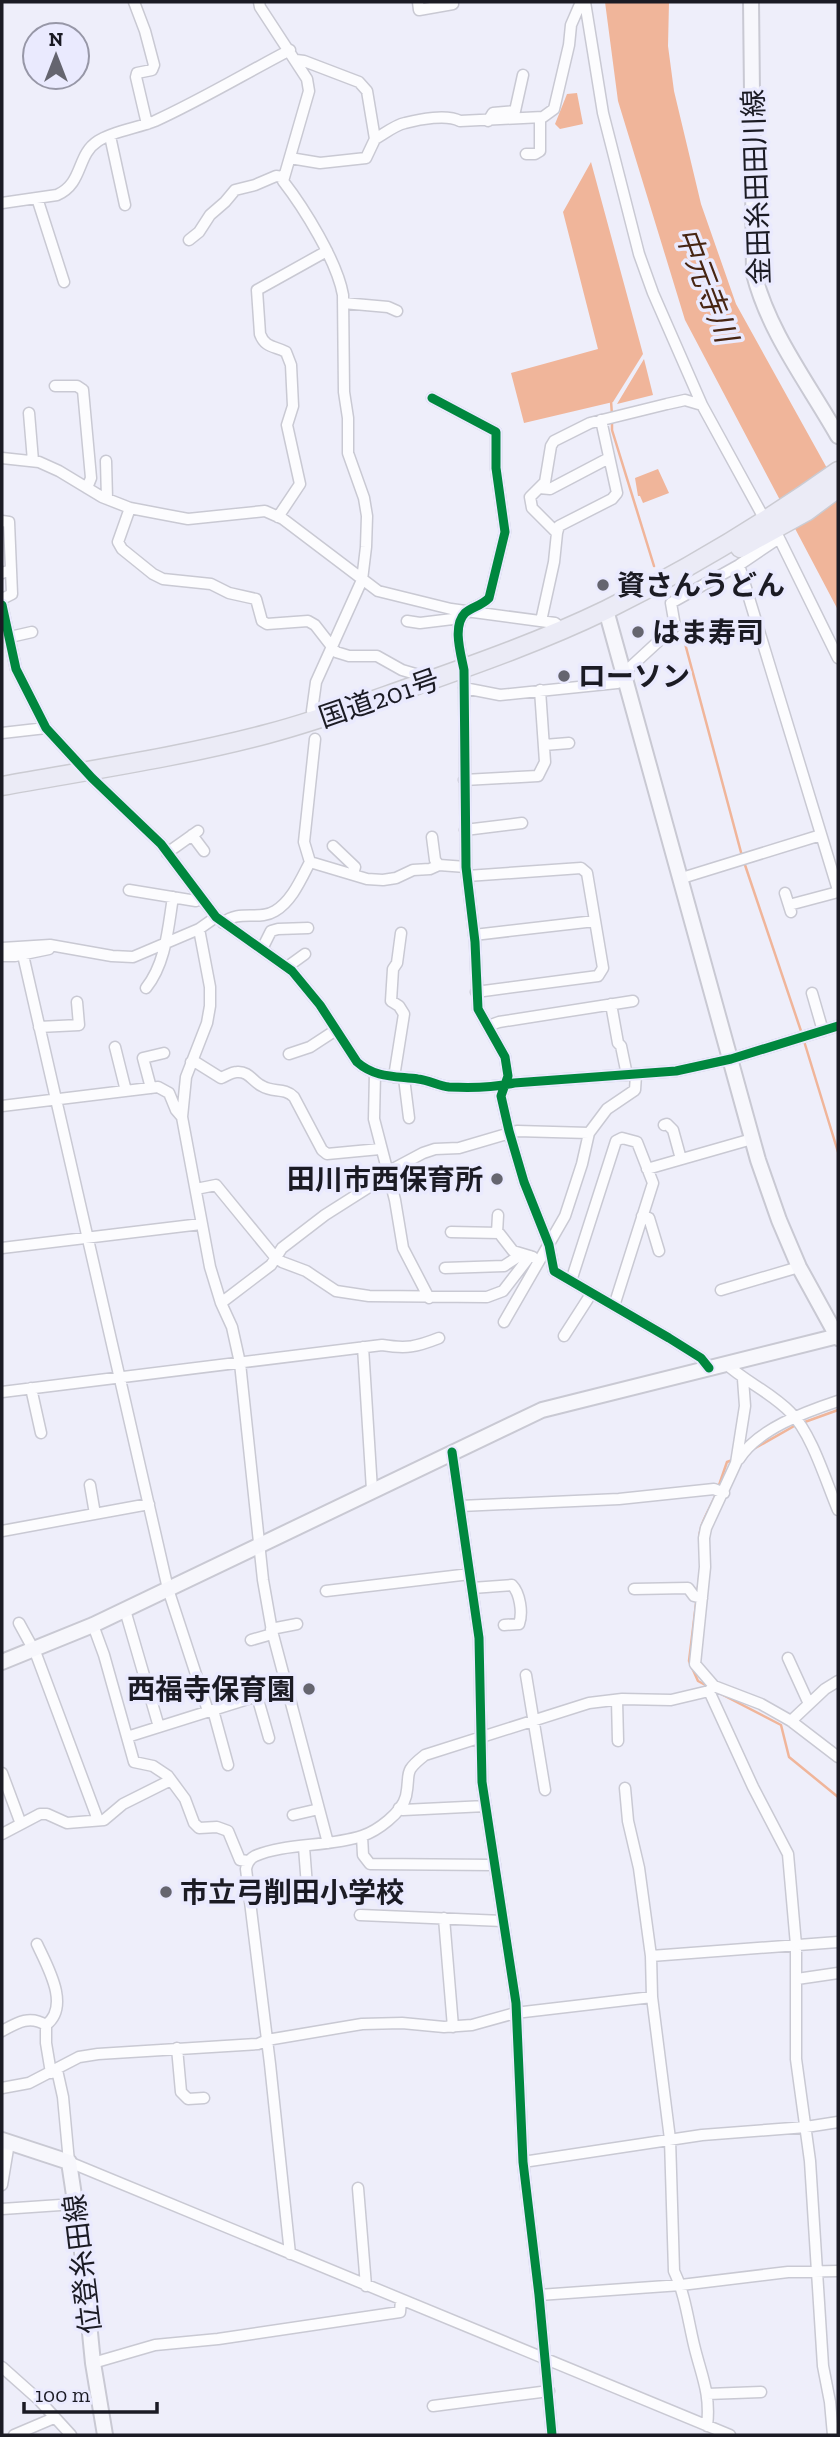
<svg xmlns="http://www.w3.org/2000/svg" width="840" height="2437" font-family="'Zilla Slab','Noto Sans JP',serif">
  <rect width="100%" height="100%" fill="#eeeefa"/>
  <path fill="#f0b59a" d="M605 2H669L668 46 674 91 701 204 736 304 838 488V610L685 320 618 101Z
    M577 93 583 124 560 129 555 124 567 94Z
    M591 162 643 354 613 402 524 423 511 373 598 349 563 212Z
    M644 359 653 395 617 404Z
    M658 469 669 493 643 503 640 496H638L635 478Z"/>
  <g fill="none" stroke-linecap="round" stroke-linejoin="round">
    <path stroke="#f0b59a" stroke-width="2.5" d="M611 401 612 415
      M612 422V430L654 566
      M683 636 742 856
      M744 862 802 1034
      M804 1041 838 1152
      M802 1423 838 1410
      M750 1451 796 1425
      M718 1488 727 1462 735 1459
      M700 1546C696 1527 709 1512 716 1494
      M701 1563 689 1661 698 1681 709 1687
      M721 1694 781 1725 789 1757 838 1797"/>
    <defs>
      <path id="street" d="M134 2 145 31 154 65 152 70 137 73 136 77 147 124
        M259 2 260 7 307 79 309 91 283 181C304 208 337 261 343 295L344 392 348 418V453L364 498 367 516 366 547 362 580 316 682 312 711
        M418 2 419 10 453 4
        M585 2 603 113 639 254 653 293 702 405 765 520 779 538 838 658
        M488 121 493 113 515 111 523 75
        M110 136 125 205
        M375 139C384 134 395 125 405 123 420 119 447 114 460 121L543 117 554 109 569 45 571 25 581 2
        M526 154H535L540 151V118
        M290 158 320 163 366 158 375 139 367 91 359 82 304 61 296 60
        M37 198 64 282
        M2 203 57 195C84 183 76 155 98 141 113 131 138 128 155 121 201 100 244 74 290 50
        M189 240 199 232 210 215 225 202 235 190 255 185 276 176 283 177
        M343 303 388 307 397 311
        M55 386H77L83 390 91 478 87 488
        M432 398 496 432V468L505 532 489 598C481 606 472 607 465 613 452 626 461 654 464 670L466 867 475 942 478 1009 505 1057 508 1076 501 1096 509 1131 524 1182 549 1245 554 1271 669 1338 701 1358 709 1368
        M29 413 33 461
        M2 458 39 462 59 471 102 497 130 508 188 519 265 511 283 519 378 591 451 609 555 623 563 629
        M106 461 107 499
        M539 488 550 489 609 458
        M130 508 118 542 122 549 153 574 163 579 211 584 229 593 256 599 262 621 267 624 308 621 315 625 336 652 349 656H377L402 670 419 675 423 683
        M278 517 300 484 287 425 293 406 291 365 286 352C275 346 265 348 260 334L257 290 327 251
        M2 521 9 522 11 570 2 573
        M557 533 559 526 612 499 617 493 601 420
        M739 565 838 890
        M2 599 12 594 11 570
        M2 605 16 669 46 728 92 778 161 844 216 917 292 971 320 1005 357 1062C375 1078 395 1076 418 1079 429 1080 439 1086 449 1087 471 1088 493 1088 514 1083L676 1071 731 1059 838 1026
        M407 621 420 623 461 618
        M541 621 554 562 557 533 532 508 530 497 545 482 551 446 554 441 590 423 667 404 685 400 702 405
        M10 637 32 632
        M624 673 675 626 671 603 739 565 779 538
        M464 688 500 695 617 683 626 680
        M2 733 46 728
        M544 745 569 743
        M464 780 538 776 545 762 540 690
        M465 830 522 823
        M192 835 204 851
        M432 837 435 860 439 865
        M333 846 355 867 353 874
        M167 853 198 831
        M310 862 367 879 383 880 396 878 413 870 430 869 439 865 466 867
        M467 876 581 868 587 873 603 968 598 976 476 992
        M682 878 821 835
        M129 890 196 901 200 899
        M785 893 791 912
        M789 905 838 892
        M223 923C239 909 259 921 275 911 292 901 301 879 310 862L304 842 315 739
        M199 929 210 987V1006L207 1023 186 1077 182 1117 210 1267 221 1303 232 1327 240 1363 263 1580 272 1631 328 1843
        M474 935 595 921
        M2 948 50 945 112 956 133 957 199 929 216 917
        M262 949 271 931 278 929 308 928
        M23 955 168 1589 208 1711
        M2 956H15L49 949
        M287 967 305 954
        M146 988C166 963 168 928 173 897
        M812 993 823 1031
        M611 1004 618 1043 621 1046 627 1075
        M488 1026 499 1022 633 1001
        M39 1027 79 1025 77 1002
        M115 1047 126 1091
        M289 1054 310 1047 336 1030
        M191 1062 197 1063 221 1078C226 1076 232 1072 237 1072 249 1071 253 1082 262 1086 273 1093 284 1087 294 1097L322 1150 327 1154 380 1149
        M375 1073 374 1119 395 1200 403 1248 429 1298
        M394 1077 404 1014 399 1006 391 1001 393 969 397 963 401 933
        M404 1078 409 1118
        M151 1088 143 1058 164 1053
        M2 1106 158 1087 169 1093 176 1110 182 1117
        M664 1125 667 1124 673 1130 681 1159
        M647 1169 752 1139
        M196 1189 216 1185 275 1257 282 1262 306 1271 336 1291 369 1296 487 1297 503 1291 530 1256
        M642 1216 649 1218 659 1251
        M451 1232 499 1233 513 1251 533 1257
        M497 1233 498 1215
        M2 1248 201 1224
        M445 1268 504 1266 522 1254
        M571 1281 616 1141 622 1138 637 1142 653 1183 614 1306
        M721 1290 799 1267
        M221 1303 271 1265 282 1248 325 1215 388 1175 393 1169 423 1153 435 1149 459 1148 517 1131 589 1133
        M504 1322 565 1216 582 1164 589 1133 607 1109 635 1090 636 1075
        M564 1336 591 1294
        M363 1347 372 1490
        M726 1364C746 1382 772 1393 791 1413 812 1434 826 1482 838 1510
        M743 1379 745 1406 736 1463 706 1528 704 1538 705 1567 695 1664 714 1686 761 1704 791 1721 838 1757
        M31 1388 41 1433
        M2 1392 382 1345C407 1349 416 1347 439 1338
        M452 1452 479 1638 482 1782 516 2003 523 2162 539 2295 552 2435
        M739 1459C758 1429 805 1412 838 1401
        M90 1485 95 1514
        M460 1506 619 1499 714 1489 724 1493
        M2 1531 149 1504
        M472 1588 512 1585C520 1593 523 1613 519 1624L504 1625
        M634 1589 688 1588 694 1596 702 1598
        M326 1591 470 1574
        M125 1610 159 1727
        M19 1623 36 1654 98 1820
        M93 1625 104 1655 134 1762 153 1766 168 1776 185 1799 194 1823 199 1828 217 1827 228 1831 240 1860 248 1861
        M271 1629 297 1624
        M251 1640 272 1634
        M788 1658 809 1704
        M526 1675 545 1790
        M709 1691 753 1787 788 1854 796 1945V2059L810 2161 823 2366 830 2402 833 2435
        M257 1696 269 1738
        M617 1700 618 1741
        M213 1710 228 1765
        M791 1721 825 1689 838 1681
        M127 1737 286 1687
        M2 1773 21 1824
        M625 1788 628 1821 639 1868 651 1956
        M399 1808 403 1810 486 1806
        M293 1815 319 1809
        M2 1834 40 1814H47L67 1823 104 1820 123 1804 171 1780
        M362 1836 363 1855 370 1864 495 1865
        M250 1892 307 1886 304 1847
        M360 1915 503 1921
        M444 1918 453 2027
        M37 1944C47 1966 71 2006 46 2025
        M797 1979 838 1973
        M2 2031C18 2022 30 2015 46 2025V2043L51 2073
        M177 2048 181 2092 188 2099 204 2098
        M57 2070 63 2097 69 2162 730 2435
        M2 2088 29 2083 79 2057 98 2054 258 2044 267 2040 362 2024 402 2023 444 2027 472 2025 515 2013 652 1997
        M523 2162 702 2135 806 2127 838 2122
        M2 2185 9 2143
        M358 2188 366 2286
        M2 2209 75 2204
        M290 2254 270 2064 246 1869C247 1863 249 1859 255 1856 284 1843 329 1847 362 1836 377 1831 402 1813 406 1796 411 1772 402 1773 425 1755L589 1703 622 1699 671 1700 709 1691 714 1686
        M539 2295 681 2285 788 2272 838 2271
        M93 2363 155 2345 218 2339 400 2312 401 2300
        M2 2367 39 2400 71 2435
        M707 2394 761 2392
        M433 2406 549 2391
        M707 2426C711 2393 701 2375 694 2345 688 2320 685 2294 674 2271L670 2139 652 1997 651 1956 838 1942
        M14 2435 54 2418"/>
      <path id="secondary" d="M751 2 754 274C769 333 808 383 838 436
        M606 610 758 1160 779 1220 799 1267 838 1338
        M2 1662 93 1625 542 1410 838 1336
        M2 2140 69 2162 81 2242 93 2363 105 2435"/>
      <path id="highway" d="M740 548 807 511 838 488
        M2 786C90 770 180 757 267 734 317 721 365 703 414 686 479 663 544 640 606 610 687 570 765 523 838 471"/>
    </defs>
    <use href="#street" stroke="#c9c9d3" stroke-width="13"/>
    <use href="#secondary" stroke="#c9c9d3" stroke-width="18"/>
    <use href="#highway" stroke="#cbcbd2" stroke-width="21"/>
    <use href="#street" stroke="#fcfcfe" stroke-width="10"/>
    <use href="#secondary" stroke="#f7f7fc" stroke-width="14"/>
    <use href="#highway" stroke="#ebebf6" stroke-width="18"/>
    <defs>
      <path id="cycleway" d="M432 398 496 432V468L505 532 489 598C481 606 472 607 465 613 452 626 461 654 464 670L466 867 475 942 478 1009 505 1057 508 1076 501 1096 509 1131 524 1182 549 1245 554 1271 669 1338 701 1358 709 1368
        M2 605 16 669 46 728 92 778 161 844 216 917 292 971 320 1005 357 1062C375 1078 395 1076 418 1079 429 1080 439 1086 449 1087 471 1088 493 1088 514 1083L676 1071 731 1059 838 1026
        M452 1452 479 1638 482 1782 516 2003 523 2162 539 2295 552 2435"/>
    </defs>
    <use href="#cycleway" stroke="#eaeafe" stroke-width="13"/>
    <use href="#cycleway" stroke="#00873e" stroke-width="9"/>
  </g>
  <g fill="#65656f" stroke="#eaeafe" stroke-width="2.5">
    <circle cx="603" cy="585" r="7"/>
    <circle cx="638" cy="632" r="7"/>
    <circle cx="564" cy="676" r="7"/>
    <circle cx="497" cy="1179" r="7"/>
    <circle cx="309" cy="1689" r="7"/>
    <circle cx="166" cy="1892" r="7"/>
  </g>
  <g text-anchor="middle" stroke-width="7" stroke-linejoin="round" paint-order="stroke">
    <g font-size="28" fill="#1b1b24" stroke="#eaeafe">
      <text transform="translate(756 187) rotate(-92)" y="10">金田糸田田川線</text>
      <text transform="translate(379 698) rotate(-19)" y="10">国道201号</text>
      <text transform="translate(82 2264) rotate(-97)" y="10">位登糸田線</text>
    </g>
    <g font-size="28" font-weight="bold" fill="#1b1b24" stroke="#eaeafe" text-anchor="start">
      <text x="617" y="595">資さんうどん</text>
      <text x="652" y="642">はま寿司</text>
      <text x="578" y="686">ローソン</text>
      <text x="483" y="1189" text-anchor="end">田川市西保育所</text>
      <text x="295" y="1699" text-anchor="end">西福寺保育園</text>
      <text x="180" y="1902">市立弓削田小学校</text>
    </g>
    <g font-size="30" font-style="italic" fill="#472513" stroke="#eaeafe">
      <text transform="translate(706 285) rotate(69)" y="10">中元寺川</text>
    </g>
  </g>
  <rect width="840" height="2437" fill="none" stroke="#1b1b24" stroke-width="7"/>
  <g transform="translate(56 56)"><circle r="33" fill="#eaeafe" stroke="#9797a7" stroke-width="2"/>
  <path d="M0-5L12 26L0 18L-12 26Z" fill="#65656f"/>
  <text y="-10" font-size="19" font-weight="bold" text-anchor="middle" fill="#1b1b24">N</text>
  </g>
  <path d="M24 2402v10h133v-10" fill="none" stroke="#1b1b24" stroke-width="3.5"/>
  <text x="35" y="2402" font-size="21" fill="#1b1b24" stroke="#eaeafe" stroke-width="5" paint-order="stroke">100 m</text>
</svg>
